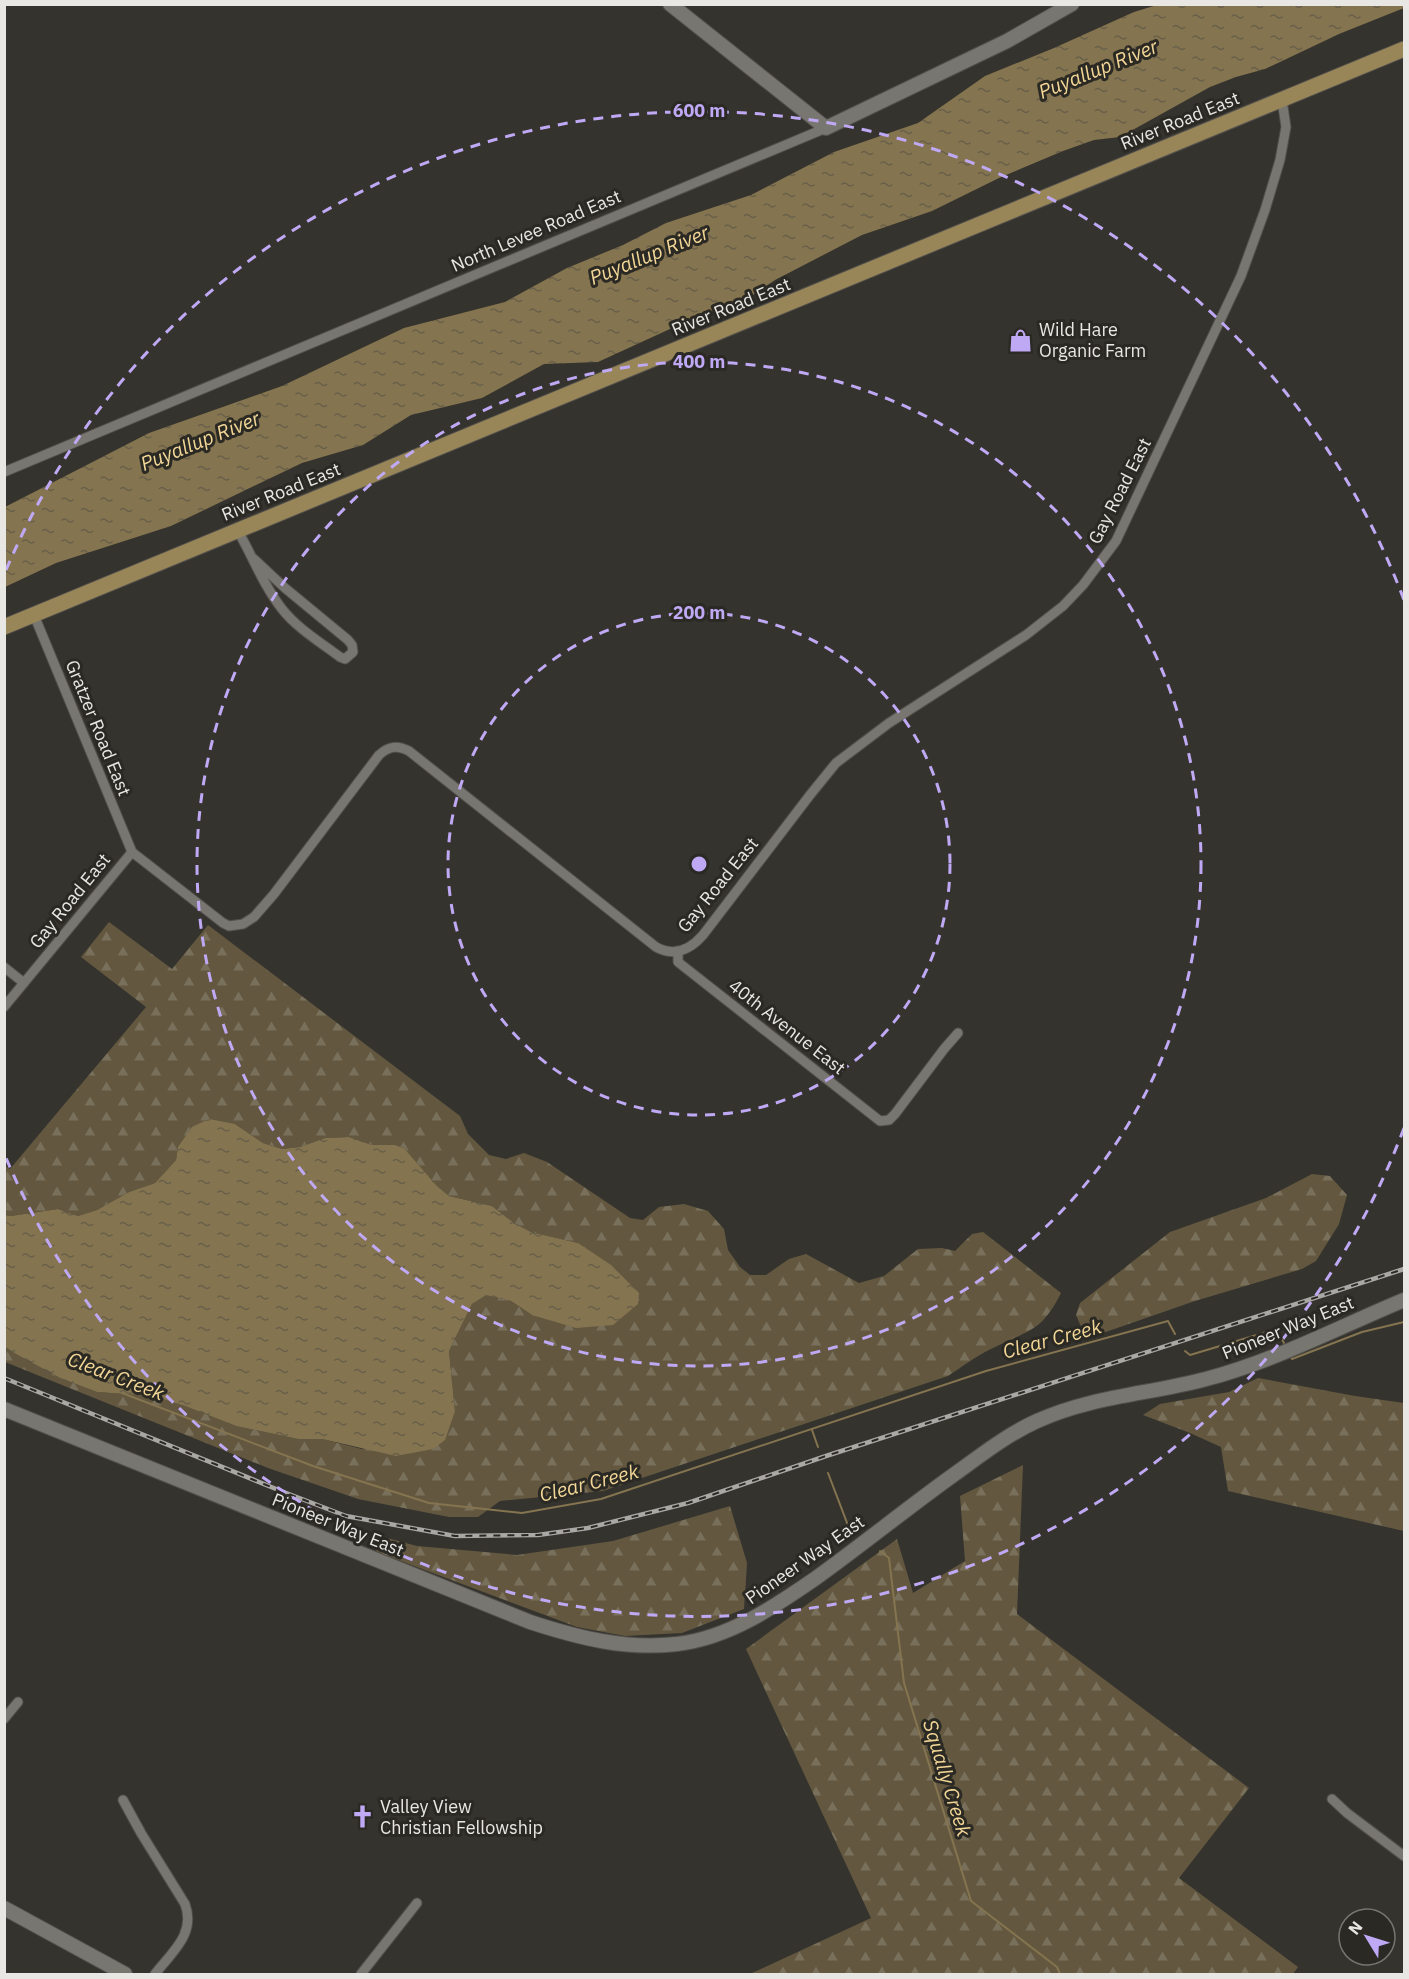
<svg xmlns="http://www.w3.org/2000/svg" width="1409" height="1979" font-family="'IBM Plex Sans',sans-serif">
  <defs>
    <pattern id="forest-firs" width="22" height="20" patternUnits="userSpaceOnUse" patternTransform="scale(1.5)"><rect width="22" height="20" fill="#63583f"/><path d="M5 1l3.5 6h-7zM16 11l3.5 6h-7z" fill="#79705b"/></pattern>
    <pattern id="water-ripples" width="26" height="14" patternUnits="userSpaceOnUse" patternTransform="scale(1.5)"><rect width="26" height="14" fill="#84744f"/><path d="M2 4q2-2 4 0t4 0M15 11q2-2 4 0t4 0" fill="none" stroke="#685f4a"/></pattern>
  </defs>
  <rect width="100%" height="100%" fill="#35332e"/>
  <path fill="url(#forest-firs)" d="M109 922 172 969 208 925 460 1116 468 1134 489 1155 506 1159 524 1153 547 1162 630 1218 643 1220 659 1207 684 1204 708 1211 724 1229 728 1250 740 1267 750 1275H766L789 1259 806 1254 859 1283 884 1276 918 1249 942 1248 955 1251 972 1234 983 1232 1061 1293C1041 1333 1028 1330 991 1349 976 1356 962 1367 948 1376L603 1491 500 1501 478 1517H449L358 1499 268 1468 5 1362V1348L60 1378 97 1392 153 1396 185 1406 236 1426 298 1439H322L362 1449 455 1411 449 1351 472 1304 486 1294 511 1301 532 1315 578 1243 531 1232 514 1223 492 1206 449 1196 437 1186 404 1148 395 1145H372L349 1137 325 1138 300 1147 282 1149 263 1143 235 1124 178 1147 176 1160 155 1183 129 1192 97 1210 78 1216 58 1209 11 1216 5 1215 4 1165 10 1169 146 1007 81 957Z
    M1312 1174 1330 1176 1347 1195 1339 1224 1316 1261 1302 1269 1195 1301 1097 1335 1083 1331 1076 1315 1080 1303 1170 1232 1266 1198Z
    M1258 1378 1355 1396 1404 1403V1531L1228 1491 1221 1447 1190 1433 1143 1415 1160 1404 1229 1392Z
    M1023 1465 1017 1614 1249 1788 1179 1878 1298 1967 1293 1974H750L871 1918 746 1649 897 1539 913 1593 965 1561 960 1496Z
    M730 1506 747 1563 744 1609 682 1633 625 1636 577 1627 377 1552 370 1543 376 1535 417 1546 517 1555 613 1541Z"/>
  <path fill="url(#water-ripples)" d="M1157 5 1404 4V8L1339 34 1265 69 1236 77 1210 87 1120 137 1094 140 1063 151 999 178 932 211 862 235 775 280 732 309 707 312 598 362 544 364 482 398 411 415 363 445 302 463 171 526 56 563 5 587V507L149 433 282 386 404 328 505 302 567 268 623 245 666 223 751 195 834 152 918 123 985 76 1054 48 1134 12Z
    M209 1119 235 1124 263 1143 282 1149 300 1147 325 1138 349 1137 372 1145H395L404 1148 437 1186 449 1196 492 1206 514 1223 531 1232 578 1243 611 1265 639 1293 638 1304 613 1325 576 1328 532 1315 511 1301 486 1295 472 1304 449 1351 455 1411 445 1440 433 1449 396 1456 322 1439H298L236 1426 185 1406 153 1396 97 1392 60 1378 5 1348V1215L11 1216 58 1209 78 1216 97 1210 129 1192 155 1183 176 1160 178 1147 192 1127Z"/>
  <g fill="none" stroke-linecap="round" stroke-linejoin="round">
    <path stroke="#84744f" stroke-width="2" d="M1185 1351 1190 1355 1270 1331 1280 1336 1284 1343
      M1291 1357 1292 1359 1362 1332 1404 1322
      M122 1393 313 1466 429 1503 522 1513 601 1499 986 1371 1168 1321 1175 1334
      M812 1430 818 1447
      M828 1473 849 1528
      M880 1551 889 1558 904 1683 971 1901 1057 1967 1060 1974"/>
    <defs>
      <path id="street" d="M4 472 826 128
        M238 531C253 557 263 585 282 609 297 628 320 642 340 657L345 659 353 652 352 645 348 640 285 588 254 559
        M34 615 132 852
        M678 951V962L880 1121 889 1120 895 1114 944 1049 958 1033
        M4 967 24 983
        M4 1007 132 852 223 923 229 926 243 924 254 917 274 894 379 755C389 746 397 745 409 751L656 947C674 957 690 950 703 935L810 795 836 763 889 723 1026 635 1063 606 1083 585 1116 541 1241 276 1265 210 1280 160 1286 127 1282 100
        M4 1719 18 1702
        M1332 1799 1347 1813 1404 1856
        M123 1800 141 1833 185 1904C196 1934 172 1952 155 1974
        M361 1974 417 1903"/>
      <path id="secondary" d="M670 4 826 128 1007 41 1072 4
        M4 1409 530 1622C579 1638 626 1650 677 1644 729 1638 774 1607 816 1578 862 1545 906 1509 952 1476 980 1456 1006 1435 1037 1421 1092 1396 1150 1394 1206 1379 1275 1361 1339 1327 1404 1300
        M4 1908 125 1974"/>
      <path id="primary" d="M4 627 1404 49"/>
    </defs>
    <use href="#street" stroke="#52504c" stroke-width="11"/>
    <use href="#secondary" stroke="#52504c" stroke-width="16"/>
    <use href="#primary" stroke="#52504c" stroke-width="17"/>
    <use href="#street" stroke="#787670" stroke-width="9"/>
    <use href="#secondary" stroke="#787670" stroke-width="14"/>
    <use href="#primary" stroke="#998658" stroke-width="15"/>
    <defs>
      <path id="rail" d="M4 1378 281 1491 346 1516 455 1536 538 1535 588 1528 688 1503 826 1456 1404 1269"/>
    </defs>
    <use href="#rail" stroke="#aaa8a5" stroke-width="4.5"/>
    <use href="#rail" stroke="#2b2924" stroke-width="2" stroke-dasharray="7" stroke-linecap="butt"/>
  </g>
  <g fill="none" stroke="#bfa9f4" stroke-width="3" stroke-dasharray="10 8">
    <circle cx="699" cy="864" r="251"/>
    <circle cx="699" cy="864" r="502"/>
    <path d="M1404 1128A753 753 0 0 1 6 1158M6 570A753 753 0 0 1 1404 600"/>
  </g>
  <defs>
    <symbol id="shop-bare" viewBox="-9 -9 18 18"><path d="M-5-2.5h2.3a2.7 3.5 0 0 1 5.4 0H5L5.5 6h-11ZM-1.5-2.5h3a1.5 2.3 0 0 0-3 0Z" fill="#bfa9f4" stroke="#2b2924" stroke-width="2.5" paint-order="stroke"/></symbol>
    <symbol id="church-bare" viewBox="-9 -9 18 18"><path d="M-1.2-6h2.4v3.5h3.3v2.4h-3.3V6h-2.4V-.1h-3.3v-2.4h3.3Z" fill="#bfa9f4" stroke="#2b2924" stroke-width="2.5" paint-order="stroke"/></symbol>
  </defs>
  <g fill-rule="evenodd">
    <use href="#shop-bare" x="1004" y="324" width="33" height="33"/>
    <use href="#church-bare" x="346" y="1800" width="33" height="33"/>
  </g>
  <g text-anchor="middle" stroke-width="6" stroke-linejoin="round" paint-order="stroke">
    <g font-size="18" fill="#e8e7e4" stroke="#2b2924">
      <text transform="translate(1180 121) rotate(-22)" y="6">River Road East</text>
      <text transform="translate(536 231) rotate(-23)" y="6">North Levee Road East</text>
      <text transform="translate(731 307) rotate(-22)" y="6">River Road East</text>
      <text transform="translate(1120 491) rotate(-63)" y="6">Gay Road East</text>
      <text transform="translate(281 492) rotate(-22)" y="6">River Road East</text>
      <text transform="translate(98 728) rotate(68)" y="6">Gratzer Road East</text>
      <text transform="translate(718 885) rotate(-51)" y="6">Gay Road East</text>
      <text transform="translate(70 901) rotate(-51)" y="6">Gay Road East</text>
      <text transform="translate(787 1027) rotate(38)" y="6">40th Avenue East</text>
      <text transform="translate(1288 1328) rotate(-22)" y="6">Pioneer Way East</text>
      <text transform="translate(338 1525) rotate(22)" y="6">Pioneer Way East</text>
      <text transform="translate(805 1560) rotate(-35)" y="6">Pioneer Way East</text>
    </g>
    <g font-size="18" fill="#e8e7e4" stroke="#2b2924" text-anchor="start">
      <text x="1039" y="336">Wild Hare<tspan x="1039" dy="21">Organic Farm</tspan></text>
      <text x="380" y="1813">Valley View<tspan x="380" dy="21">Christian Fellowship</tspan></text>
    </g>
    <g font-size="20" font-style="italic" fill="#f3d797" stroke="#2b2924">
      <text transform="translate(1098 69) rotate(-22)" y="7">Puyallup River</text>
      <text transform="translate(649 255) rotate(-22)" y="7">Puyallup River</text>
      <text transform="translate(200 441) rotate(-22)" y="7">Puyallup River</text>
      <text transform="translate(1052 1339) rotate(-15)" y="7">Clear Creek</text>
      <text transform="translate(116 1376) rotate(21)" y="7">Clear Creek</text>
      <text transform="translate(589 1483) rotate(-14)" y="7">Clear Creek</text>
      <text transform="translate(947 1778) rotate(73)" y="7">Squally Creek</text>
    </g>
  </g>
  <circle cx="699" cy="864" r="9" fill="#bfa9f4" stroke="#2b2924" stroke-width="3"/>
  <g font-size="18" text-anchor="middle" font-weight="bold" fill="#bfa9f4" stroke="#2b2924" stroke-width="6" stroke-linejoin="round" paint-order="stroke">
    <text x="699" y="117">600 m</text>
    <text x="699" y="368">400 m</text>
    <text x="699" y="619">200 m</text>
  </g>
  <rect width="1409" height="1979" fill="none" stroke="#e8e7e4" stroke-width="12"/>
  <g transform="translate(1367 1937) rotate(308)"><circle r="28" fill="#2b2924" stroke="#777571" stroke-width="1.5"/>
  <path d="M0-4.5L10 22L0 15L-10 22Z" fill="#bfa9f4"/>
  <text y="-9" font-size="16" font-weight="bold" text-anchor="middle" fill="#e8e7e4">N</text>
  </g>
</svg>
